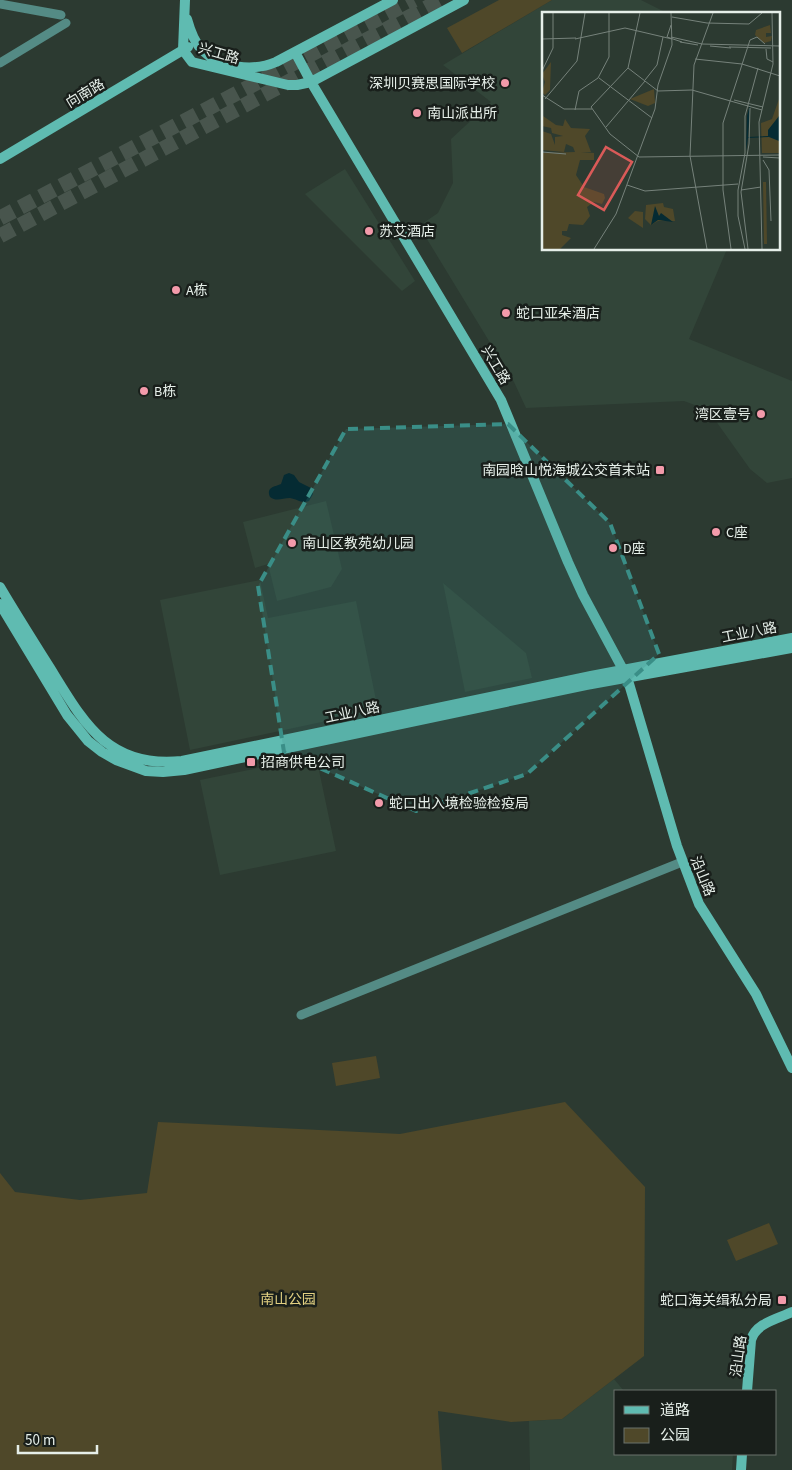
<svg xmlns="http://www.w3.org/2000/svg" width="792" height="1470" font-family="'Source Sans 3','Noto Sans SC',sans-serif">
  <rect width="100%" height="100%" fill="#2c3a31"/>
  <path fill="#324539" d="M552 0H641L669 14H543V249H727L689 339 792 381V478L767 483 750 469 708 410 684 401 526 408 514 382 419 226 438 213 453 183 451 139 491 102 443 65Z
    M345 169 415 281 402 291 305 194Z
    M326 501 342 569 331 587 277 601 268 564 255 568 243 522Z
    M260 580 268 618 356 601 378 710 190 750 160 600Z
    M443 583 526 653 532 678 465 692Z
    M316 756 336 851 220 875 200 780Z
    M614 1379 624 1391H616V1454H733L732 1470H530L529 1421 562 1419Z"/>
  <path fill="#4f4829" d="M499 0H552L462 53 447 28Z
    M376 1056 380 1078 336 1086 332 1063Z
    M565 1102 645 1187 644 1356 562 1419 511 1422 438 1411 442 1470H0V1173L15 1192 80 1200 147 1193 158 1122 400 1134Z
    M769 1223 778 1244 736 1261 727 1240Z"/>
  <path fill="#052b33" d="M289 473 294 475 299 482 311 488 313 494 309 501C302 504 297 499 290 498 282 498 277 502 270 497 266 487 274 487 281 484L284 475Z"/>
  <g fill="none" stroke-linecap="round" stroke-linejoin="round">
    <path stroke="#48554d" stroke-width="15" stroke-dasharray="15 8" stroke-linecap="butt" d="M0 218 414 0
      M0 236 441 0"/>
    <path stroke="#548b85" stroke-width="9" d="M0 4 61 15
      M0 63 66 23
      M301 1015 682 862"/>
    <path stroke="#5fbbb1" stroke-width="10" d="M185 0 183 50 192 62 288 85H297L311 82 464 0
      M187 19C190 30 194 42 202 50 220 68 253 72 276 62L393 0
      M295 52 311 82 501 400 568 562 583 595 627 677 677 846 699 904 756 994 792 1068
      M0 159 188 47
      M0 587C16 614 33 641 50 668 84 723 108 769 182 761L591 676 792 638
      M0 604 67 715 88 741 102 752 116 760 146 771 163 772 184 770 586 685 792 648
      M747 1391 751 1340C756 1323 777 1319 792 1312
      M741 1470 742 1454"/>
  </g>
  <path fill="#3a8e87" fill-opacity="0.2" stroke="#3a8e87" stroke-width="4" stroke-dasharray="10 6" stroke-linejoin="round" d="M508 424 610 523 659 654 527 774 416 811 284 752 258 586 346 429Z"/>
  <g fill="#f39aaa" stroke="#191f1b" stroke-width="2">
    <circle cx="505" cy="83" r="5"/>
    <circle cx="417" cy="113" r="5"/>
    <circle cx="369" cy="231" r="5"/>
    <circle cx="176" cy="290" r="5"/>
    <circle cx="506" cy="313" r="5"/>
    <circle cx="144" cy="391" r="5"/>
    <circle cx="761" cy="414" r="5"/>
    <rect x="655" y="465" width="10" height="10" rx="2.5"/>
    <circle cx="716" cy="532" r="5"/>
    <circle cx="292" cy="543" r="5"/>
    <circle cx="613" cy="548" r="5"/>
    <rect x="246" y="757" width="10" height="10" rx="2.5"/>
    <circle cx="379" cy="803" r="5"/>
    <rect x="777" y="1295" width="10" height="10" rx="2.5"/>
  </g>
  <g text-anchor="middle" stroke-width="5" stroke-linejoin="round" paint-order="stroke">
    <g font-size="14" fill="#e6efe9" stroke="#191f1b">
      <text transform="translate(219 53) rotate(16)" y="5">兴工路</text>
      <text transform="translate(85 93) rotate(-31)" y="5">向南路</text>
      <text transform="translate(496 365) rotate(59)" y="5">兴工路</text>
      <text transform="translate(749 632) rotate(-11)" y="5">工业八路</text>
      <text transform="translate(352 712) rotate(-12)" y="5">工业八路</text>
      <text transform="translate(703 876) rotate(68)" y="5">沿山路</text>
      <text transform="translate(738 1356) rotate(-82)" y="5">沿山路</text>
    </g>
    <g font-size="14" fill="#e6efe9" stroke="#191f1b" text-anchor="start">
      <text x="495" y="88" text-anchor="end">深圳贝赛思国际学校</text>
      <text x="427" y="118">南山派出所</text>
      <text x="379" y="236">苏艾酒店</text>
      <text x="186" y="295">A栋</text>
      <text x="516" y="318">蛇口亚朵酒店</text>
      <text x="154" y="396">B栋</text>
      <text x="751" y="419" text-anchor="end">湾区壹号</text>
      <text x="650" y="475" text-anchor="end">南园晗山悦海城公交首末站</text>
      <text x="726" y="537">C座</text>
      <text x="302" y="548">南山区教苑幼儿园</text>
      <text x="623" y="553">D座</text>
      <text x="261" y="767">招商供电公司</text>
      <text x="389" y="808">蛇口出入境检验检疫局</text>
      <text x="772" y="1305" text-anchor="end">蛇口海关缉私分局</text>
    </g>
    <g font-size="14" fill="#e2d081" stroke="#191f1b">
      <text x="288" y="1304">南山公园</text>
    </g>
  </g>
  <g transform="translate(542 12)">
    <rect width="238" height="238" fill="#2c3a31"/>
    <path d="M228 13 229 21H224V25L230 24 229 29 222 31 213 23 214 18ZM9 50 8 78 3 83 0 80 3 70 0 62ZM112 77 113 91 106 94 88 87ZM237 87V141H220L219 111 230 107ZM0 98 1 104 14 113 21 114 23 107 29 116 48 117 43 124 49 140H39L52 141V148H38L34 163 42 175 62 182 63 186 60 192 52 190 45 195 48 204 41 213 27 212 25 219H20V223L29 226 18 237H0V141L33 140 31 135 24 132 22 140 0 138V119L9 122 13 133V125L21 124 10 121 9 116 0 114ZM221 170H224L225 232H222ZM121 191 122 195 131 197 133 209H116L109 213 103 207 104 193ZM93 199 101 200V216L86 206Z" fill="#4f4829"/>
    <path d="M208 92 206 125 226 124V118L237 104V129L227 125 206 126 204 139 205 104ZM113 194 117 204 119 201 131 210 116 208 109 213Z" fill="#052b33"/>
    <path fill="none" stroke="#76827b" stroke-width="1" d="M98 1 86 56 49 95 68 122 97 145 238 143M130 5 165 11 207 12 220 1M129 13 125 25 140 30M129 25 160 32 238 34M0 27 34 26M33 27 83 16 130 27M138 30 156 33M168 34 189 36M187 35 229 36M224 37 225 47 231 50M153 47 200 52 238 64M86 56 116 79 150 78 220 98M0 59 11 36V1M57 66 110 106M103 68 115 53 121 25M0 83 22 97H50M3 87 35 49 43 1M192 88 221 95M33 98 37 79 56 66 67 45V1M64 115 103 69M0 140 24 142M221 145 238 146M221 148 227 158 229 209M85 173 103 179 196 172M199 178 219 175M52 237 74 202 113 97 116 73 130 33 129 1M165 237 148 144 152 53 171 1M189 237 181 178V111L208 28 215 25 223 32M203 237 196 204V178L203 141V104L216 56M206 237 199 180 207 132 208 96M220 237 217 110 231 52 230 1"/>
    <path fill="#da5a58" fill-opacity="0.15" stroke="#da5a58" stroke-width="2.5" d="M64 135 90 150 62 198 36 183Z"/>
    <rect width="238" height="238" fill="none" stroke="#e6efe9" stroke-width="2.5"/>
  </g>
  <rect x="614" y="1390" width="162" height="65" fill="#191f1b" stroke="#6b726d"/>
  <rect x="624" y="1406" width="25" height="8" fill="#5fbbb1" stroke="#6b726d"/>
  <text x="660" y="1415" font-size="15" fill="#e6efe9">道路</text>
  <rect x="624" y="1428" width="25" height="15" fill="#4f4829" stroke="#6b726d"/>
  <text x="660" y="1440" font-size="15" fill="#e6efe9">公园</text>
  <path d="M18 1445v8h79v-8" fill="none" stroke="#e6efe9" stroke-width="2.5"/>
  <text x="25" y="1445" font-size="15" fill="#e6efe9" stroke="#191f1b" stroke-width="4" paint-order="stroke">50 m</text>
</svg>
